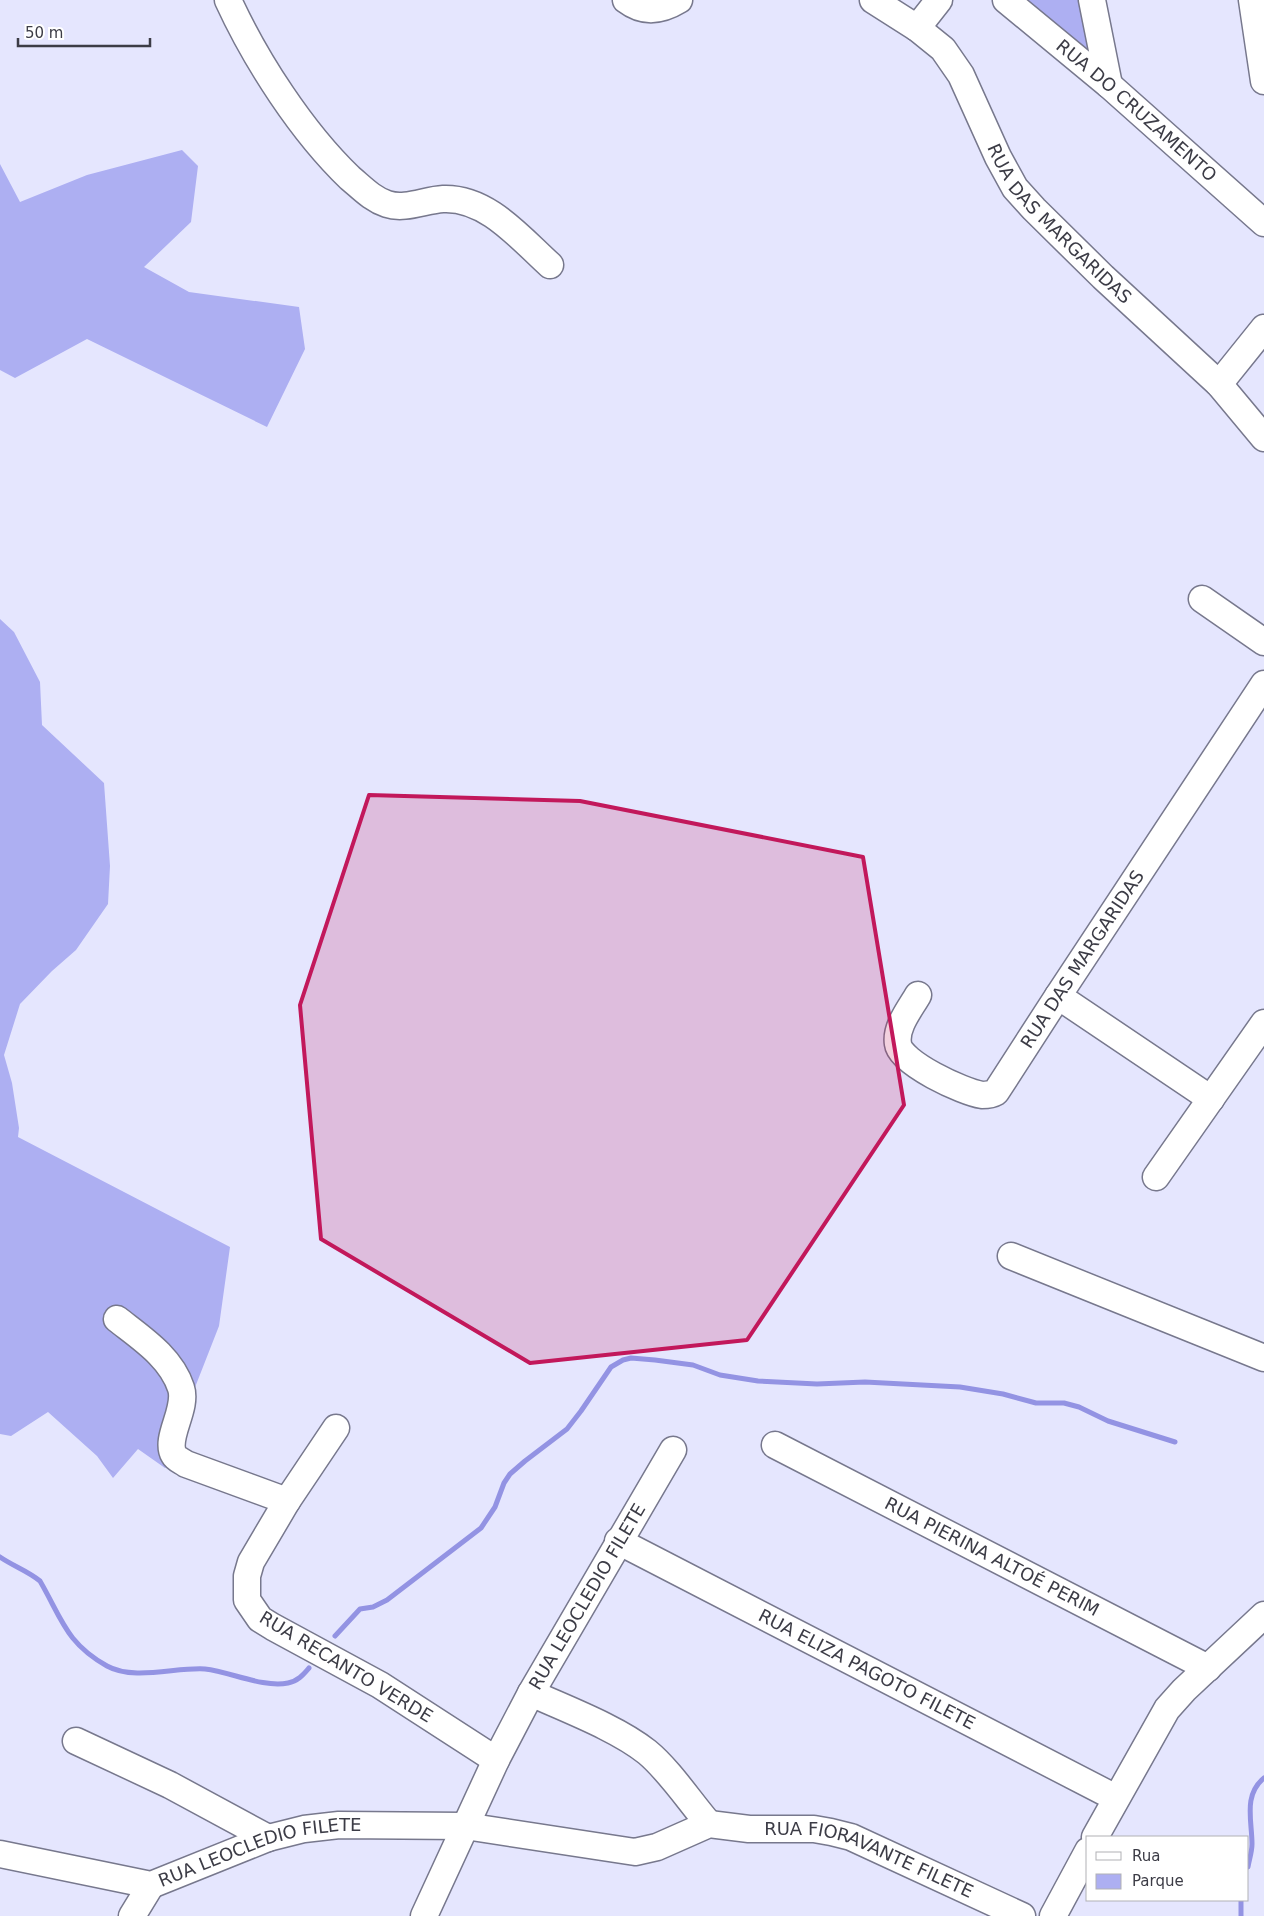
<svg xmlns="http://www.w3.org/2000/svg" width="1264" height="1916" font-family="'DejaVu Sans',sans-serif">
  <rect width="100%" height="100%" fill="#e5e6fe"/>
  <path fill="#adaff2" d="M1016 0H1081L1095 65Z
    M182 150 198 166 191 222 144 267 189 292 299 307 305 349 267 427 87 339 15 378 0 370V164L20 202 87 175Z
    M0 619 14 632 40 682 42 725 104 783 110 866 108 904 76 950 52 971 20 1004 4 1055 12 1083 19 1128 18 1137 230 1247 219 1326 174 1441 170 1464 165 1468 138 1449 113 1478 97 1456 48 1412 11 1436 0 1434Z"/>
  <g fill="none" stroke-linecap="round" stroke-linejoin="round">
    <path stroke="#9393e3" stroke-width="5" d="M0 1557C13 1566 28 1571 40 1581 62 1619 66 1643 107 1666 134 1681 176 1667 205 1669 231 1672 263 1688 288 1683 298 1681 303 1675 309 1668
      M335 1636 360 1609 373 1607 387 1600 481 1528 495 1507 504 1483 510 1474 525 1461 567 1429 581 1411 611 1367 623 1360 631 1358 655 1360 693 1365 720 1375 758 1381 817 1384 865 1382 960 1387 1003 1394 1036 1403H1064L1079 1407 1108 1421 1175 1442
      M1248 1867C1249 1860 1252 1852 1252 1844 1252 1821 1243 1795 1264 1778
      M1241 1916V1900"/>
    <defs>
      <g id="minor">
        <path d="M228 0C256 61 302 132 350 178 362 188 372 199 387 204 405 210 425 200 443 199 487 197 520 238 550 265"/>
        <path d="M626 0C643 13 661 11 679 0"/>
        <path id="s1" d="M873 0 917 28 943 49 961 75 998 157 1015 188 1034 209 1103 277 1219 384 1264 438"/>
        <path id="s2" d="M1006 0 1109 85 1264 223"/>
        <path d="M1092 0 1109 85"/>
        <path d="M1252 0 1264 81"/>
        <path d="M917 28 939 0"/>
        <path d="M1219 384 1264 328"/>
        <path d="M1202 599 1264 642"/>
        <path id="s3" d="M918 995C910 1009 895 1027 898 1044 900 1063 963 1092 982 1095 987 1095 991 1095 996 1092L1058 996 1264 684"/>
        <path d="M1058 996 1211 1099"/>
        <path d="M1156 1177 1264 1023"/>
        <path d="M1011 1256 1264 1358"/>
        <path d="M117 1319C141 1338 171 1357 181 1388 188 1409 164 1438 174 1455 176 1459 182 1461 186 1464L287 1501"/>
        <path d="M336 1428 287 1501 251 1562 247 1576V1600L260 1619 273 1627 380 1685 496 1760"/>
        <path id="s4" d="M775 1445 1208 1668"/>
        <path id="s5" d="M618 1541 1116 1798"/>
        <path d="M531 1693C566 1709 617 1728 647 1752 669 1770 690 1802 709 1824"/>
        <path d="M76 1741 170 1785 268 1838"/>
        <path d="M1095 1837 1167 1709 1184 1690 1264 1615"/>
        <path id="s6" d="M0 1854 151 1885 268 1838 304 1829 339 1825 465 1826 635 1852 657 1847 709 1824 749 1829H814L831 1832 851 1837 1022 1916"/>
        <path d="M132 1916 151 1885"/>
        <path id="s7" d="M424 1916 496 1760 531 1693 673 1450"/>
        <path d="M1053 1916 1088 1851"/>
      </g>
    </defs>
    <use href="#minor" stroke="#77788d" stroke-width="29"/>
    <use href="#minor" stroke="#fff" stroke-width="26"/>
  </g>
  <path fill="#c2185b" fill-opacity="0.2" stroke="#c2185b" stroke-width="4" stroke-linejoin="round" d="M369 795 580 801 863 857 904 1105 747 1340 530 1363 321 1239 300 1005Z"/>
  <g text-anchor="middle" stroke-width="4" stroke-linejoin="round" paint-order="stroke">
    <g font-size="18" fill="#3c3c46" stroke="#fff">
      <text dy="6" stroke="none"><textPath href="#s2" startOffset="171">RUA DO CRUZAMENTO</textPath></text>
      <text dy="6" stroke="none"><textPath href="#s1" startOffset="298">RUA DAS MARGARIDAS</textPath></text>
      <text dy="6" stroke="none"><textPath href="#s3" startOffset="328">RUA DAS MARGARIDAS</textPath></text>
      <text dy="6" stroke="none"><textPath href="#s4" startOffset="244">RUA PIERINA ALTOÉ PERIM</textPath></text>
      <text dy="6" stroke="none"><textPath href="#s7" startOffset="359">RUA LEOCLEDIO FILETE</textPath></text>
      <text transform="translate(346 1667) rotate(31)" y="6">RUA RECANTO VERDE</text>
      <text dy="6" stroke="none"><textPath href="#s5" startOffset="280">RUA ELIZA PAGOTO FILETE</textPath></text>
      <text dy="6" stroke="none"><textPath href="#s6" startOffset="269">RUA LEOCLEDIO FILETE</textPath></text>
      <text dy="6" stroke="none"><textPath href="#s6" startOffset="896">RUA FIORAVANTE FILETE</textPath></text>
    </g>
  </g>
  <rect x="1086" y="1836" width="162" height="65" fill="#ffffff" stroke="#b1b1b5"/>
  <rect x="1096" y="1852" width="25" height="8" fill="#ffffff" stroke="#b1b1b5"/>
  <text x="1132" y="1861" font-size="15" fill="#3c3c46">Rua</text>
  <rect x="1096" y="1874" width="25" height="15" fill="#adaff2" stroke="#b1b1b5"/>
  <text x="1132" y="1886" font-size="15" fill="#3c3c46">Parque</text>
  <path d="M18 38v8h132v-8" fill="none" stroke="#3c3c46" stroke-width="2.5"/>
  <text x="25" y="38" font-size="15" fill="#3c3c46" stroke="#ffffff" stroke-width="4" paint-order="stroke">50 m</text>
</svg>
